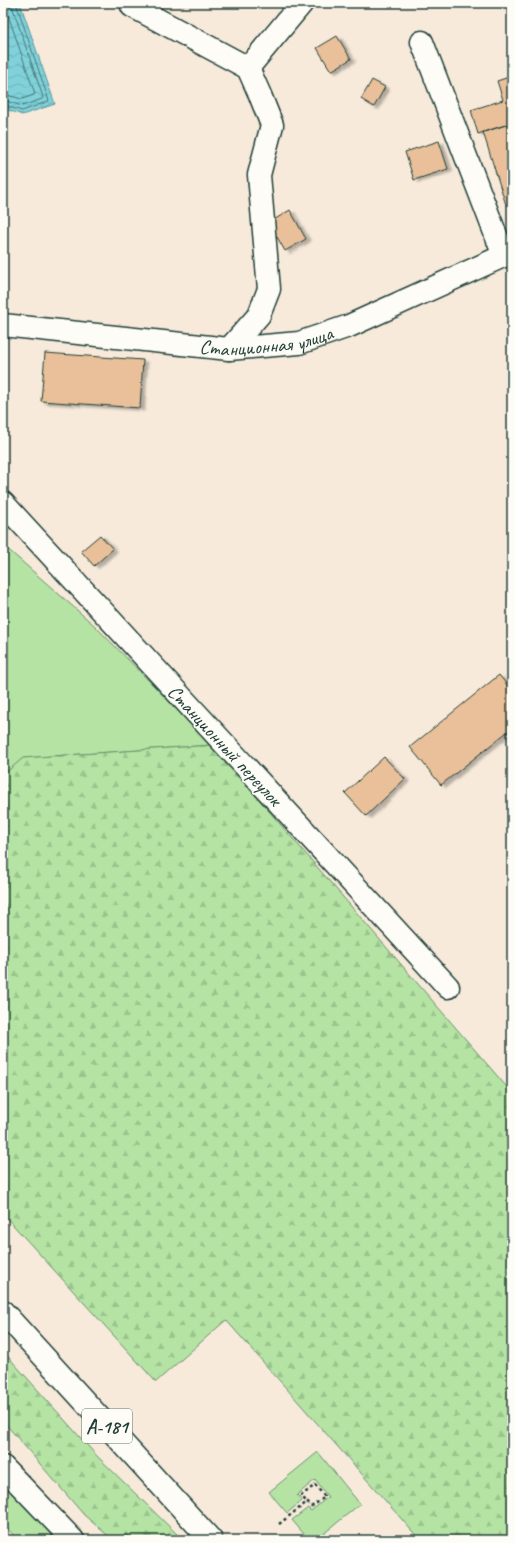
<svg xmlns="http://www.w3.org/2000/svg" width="515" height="1543" font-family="Caveat,sans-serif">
  <defs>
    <pattern id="forest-firs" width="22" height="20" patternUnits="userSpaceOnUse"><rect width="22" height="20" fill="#b4e3a3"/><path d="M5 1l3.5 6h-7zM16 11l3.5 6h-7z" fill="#9ac48d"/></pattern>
    <pattern id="water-waves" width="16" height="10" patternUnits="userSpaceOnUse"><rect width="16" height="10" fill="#80d1da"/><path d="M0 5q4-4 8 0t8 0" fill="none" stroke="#6eb4bc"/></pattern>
    <filter id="shadow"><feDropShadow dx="4.5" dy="2.5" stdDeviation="1" flood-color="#0004"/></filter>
  </defs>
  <rect width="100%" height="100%" fill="#f7eadb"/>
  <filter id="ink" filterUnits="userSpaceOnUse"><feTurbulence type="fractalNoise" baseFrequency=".025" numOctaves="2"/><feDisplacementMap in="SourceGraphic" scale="8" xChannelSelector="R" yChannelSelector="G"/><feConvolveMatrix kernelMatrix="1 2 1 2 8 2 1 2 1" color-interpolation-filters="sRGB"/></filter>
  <g filter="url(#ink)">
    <path fill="#b4e3a3" stroke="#6a906c" d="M3 545 94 625 212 745 24 758 3 775Z
      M318 1452 360 1504 316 1540H309L292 1520 308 1508 311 1511 328 1497 315 1480 297 1495 302 1501 287 1513 269 1492Z
      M3 1482 59 1540H18L3 1524Z"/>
    <path fill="url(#forest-firs)" stroke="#6a906c" d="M212 745 512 1093V1540H420L226 1320 156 1382 3 1214V775L23 758Z
      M3 1351 96 1455 183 1540H113L84 1515 3 1421Z"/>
    <path fill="url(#water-waves)" stroke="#599698" d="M3 3H20L55 104 22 115 3 108Z"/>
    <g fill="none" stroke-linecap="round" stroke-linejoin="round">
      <path stroke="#467876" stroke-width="1" d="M3 94 22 99 34 95 35 94 6 9 5 3
        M3 100 22 106 42 99 43 97 11 3
        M3 105 22 111 49 101 16 3"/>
    </g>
    <path fill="#e9c099" stroke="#1f3d34" filter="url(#shadow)" d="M337 36 351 59 331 71 317 48Z
      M512 76V123L478 134 471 110 503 100 497 81Z
      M372 80 385 87 374 107 361 99Z
      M512 123V203L506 205 483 132Z
      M439 141 448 169 414 180 405 152Z
      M290 210 306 239 285 251 269 223Z
      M45 353 143 360 140 408 41 401Z
      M100 535 113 549 94 566 81 551Z
      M499 675 512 691V728L441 785 410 747Z
      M384 757 405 779 366 816 345 793Z"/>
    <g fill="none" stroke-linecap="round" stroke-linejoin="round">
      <defs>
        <g id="minor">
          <path d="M131 3 132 6 248 68"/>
          <path d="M422 42 504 256"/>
          <path id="s1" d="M3 325 229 349 299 343 349 326 512 252"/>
          <path d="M229 349 259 315 269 289 259 175 272 125 260 95 248 68 302 3"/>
          <path d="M3 503 448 987"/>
          <path d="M3 1467 73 1540"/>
        </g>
        <path id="major" d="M3 1312 211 1540"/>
      </defs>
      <use href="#minor" stroke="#1f3d34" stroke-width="25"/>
      <use href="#major" stroke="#1f3d34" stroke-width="25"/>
      <path stroke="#1f3d34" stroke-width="2.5" stroke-dasharray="3 3" stroke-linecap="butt" d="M279 1524 307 1502 311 1507 325 1497 315 1485 301 1496 307 1502
        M3 1533 10 1540"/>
      <use href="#minor" stroke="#fdfcf7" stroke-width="22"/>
      <use href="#major" stroke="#fdfcf7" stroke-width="22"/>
    </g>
  </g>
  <g text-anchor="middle" stroke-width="3.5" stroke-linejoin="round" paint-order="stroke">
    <rect fill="#fdfcf7" stroke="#62766e" stroke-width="1" x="82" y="1409" width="50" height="34" rx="3"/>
    <g font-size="19" font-weight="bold" fill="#1f3d34">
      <text x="107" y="1433">А-181</text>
    </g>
    <g font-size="20" fill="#1f3d34" stroke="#fdfcf7">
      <text dy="7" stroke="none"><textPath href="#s1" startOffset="265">Станционная улица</textPath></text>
      <text transform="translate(225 745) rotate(47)" y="7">Станционный переулок</text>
    </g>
  </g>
  <rect width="515" height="1543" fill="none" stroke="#fdfcf7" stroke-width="16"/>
  <rect x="8" y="8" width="499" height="1527" fill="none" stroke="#1f3d34" stroke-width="1.5" filter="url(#ink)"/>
</svg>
